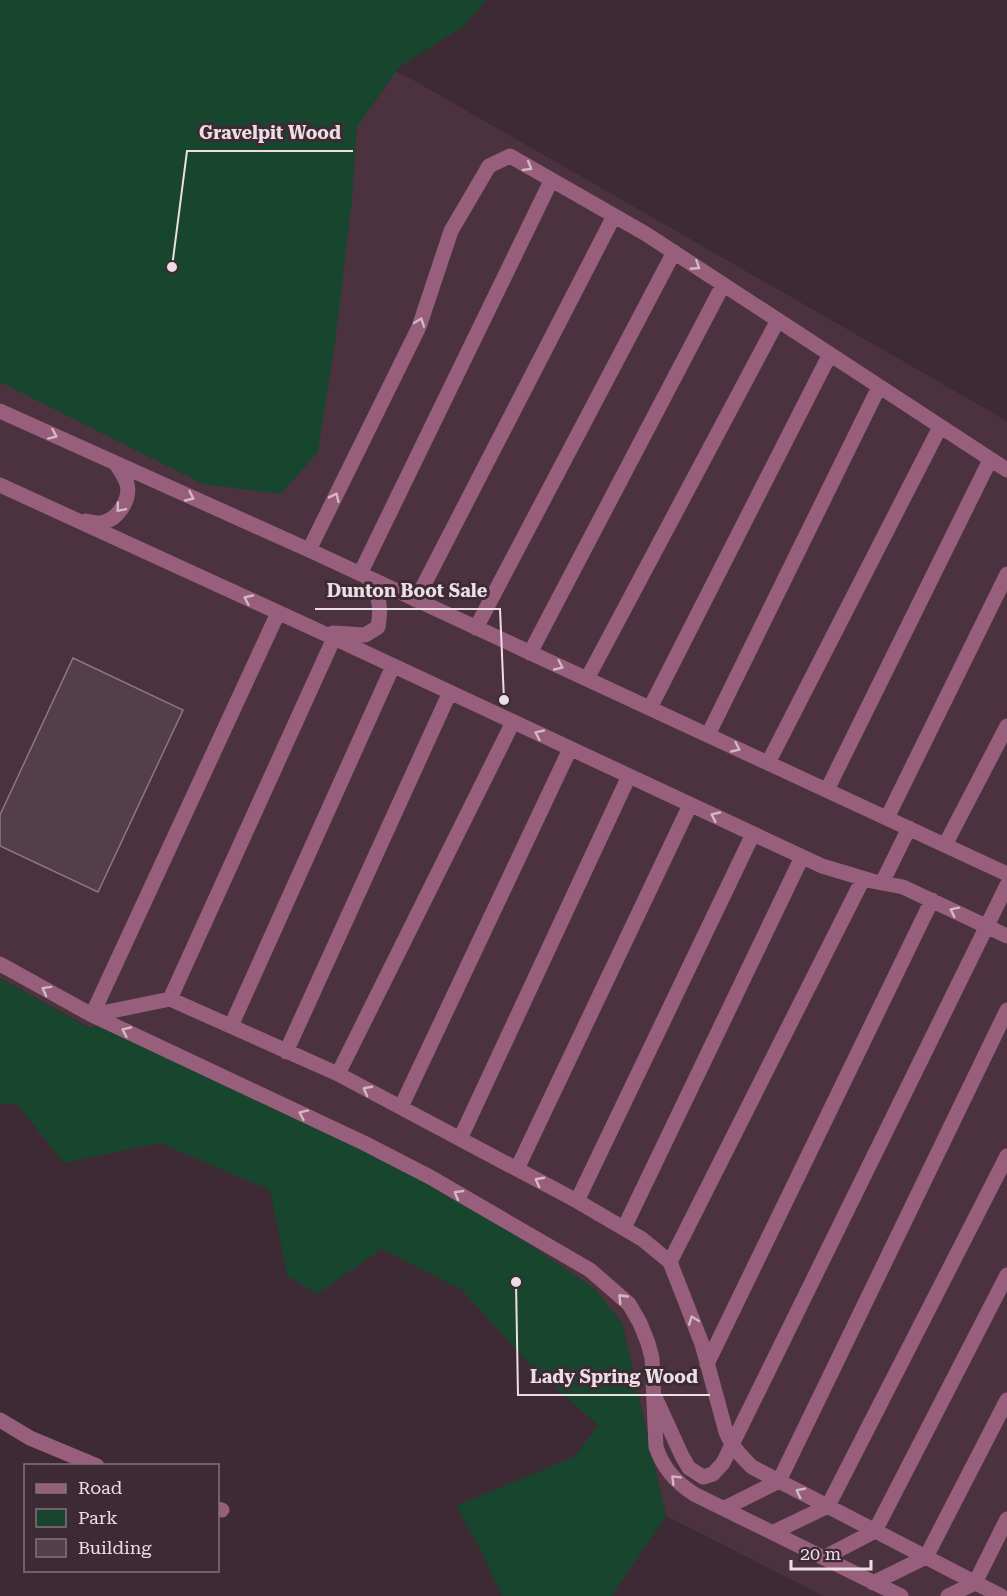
<svg xmlns="http://www.w3.org/2000/svg" width="1007" height="1596" font-family="'Roboto Serif',serif">
  <rect width="100%" height="100%" fill="#3e2a34"/>
  <path fill="#4c323f" d="M0 0H247L413 80 1007 421V1596H824L666 1516 622 1322 0 978Z"/>
  <path fill="#18452d" d="M0 0H486L463 27 400 66 357 127 352 199 336 336 318 452 281 494 203 484 0 382Z
    M0 978 87 1027 114 1025 430 1177 595 1289 622 1323 666 1516 612 1596H502L480 1549 456 1506 574 1457 598 1425 534 1369 462 1290 382 1249 317 1294 287 1276 270 1190 160 1143 64 1163 16 1103 0 1105Z"/>
  <path fill="#543e49" stroke="#8f7782" stroke-width="1.5" d="M73 658 183 710 98 892 0 846V815Z"/>
  <g fill="none" stroke-linecap="round" stroke-linejoin="round">
    <path stroke="#975f7b" stroke-width="15" d="M0 411 309 550 1007 874
      M0 485 334 638 822 866 872 881 903 887 1007 936
      M86 521C91 522 96 523 100 523 117 521 131 500 127 484 125 477 120 470 116 464
      M309 550 419 327 451 231 489 166 510 156 646 234 1007 470
      M360 574 551 181
      M416 600 614 216
      M476 628 674 252
      M333 633 365 635 378 627C382 605 379 597 368 578
      M530 653 723 285
      M587 679 778 320
      M650 708 830 354
      M708 735 879 387
      M768 763 940 427
      M827 790 990 460
      M887 818 1007 574
      M945 845 1007 726
      M882 883 909 828
      M0 964 92 1015 364 1143 430 1177 590 1270 629 1304 640 1323 648 1343 652 1358 656 1447C663 1468 675 1482 694 1494L901 1596
      M170 999 334 638
      M92 1015 170 999 338 1074 577 1201 642 1239 670 1262 702 1344 726 1432C732 1447 741 1456 752 1467L1001 1596
      M92 1015 278 613
      M231 1026 393 666
      M286 1052 450 692
      M338 1074 513 722
      M401 1107 570 749
      M460 1139 629 776
      M517 1169 690 805
      M577 1201 753 834
      M624 1228 802 857
      M670 1262 863 879
      M707 1364 932 900
      M656 1399 682 1456 689 1468 703 1477 713 1474 723 1463 1007 885
      M0 1420 30 1438 97 1466
      M725 1508 779 1481 1007 1010
      M218 1509 222 1510
      M774 1532 828 1506 1007 1156
      M825 1557 875 1531 1007 1275
      M873 1583 926 1557 1007 1400
      M948 1596 975 1583 1007 1519"/>
  </g>
  <defs><path id="oneway-chevron" d="M-2-3.5L2.5 0L-2 3.5" fill="none" stroke-width="1.6" stroke-linecap="round" stroke-linejoin="round" transform="scale(1.5)"/></defs>
  <g stroke="#d2b8c5">
    <use href="#oneway-chevron" transform="translate(528 167) rotate(31)"/>
    <use href="#oneway-chevron" transform="translate(696 266) rotate(33)"/>
    <use href="#oneway-chevron" transform="translate(420 322) rotate(-70)"/>
    <use href="#oneway-chevron" transform="translate(53 435) rotate(24)"/>
    <use href="#oneway-chevron" transform="translate(190 497) rotate(25)"/>
    <use href="#oneway-chevron" transform="translate(335 497) rotate(-64)"/>
    <use href="#oneway-chevron" transform="translate(120 508) rotate(130)"/>
    <use href="#oneway-chevron" transform="translate(248 599) rotate(-155)"/>
    <use href="#oneway-chevron" transform="translate(559 666) rotate(25)"/>
    <use href="#oneway-chevron" transform="translate(539 734) rotate(-155)"/>
    <use href="#oneway-chevron" transform="translate(736 748) rotate(25)"/>
    <use href="#oneway-chevron" transform="translate(715 816) rotate(-155)"/>
    <use href="#oneway-chevron" transform="translate(954 911) rotate(-154)"/>
    <use href="#oneway-chevron" transform="translate(46 990) rotate(-151)"/>
    <use href="#oneway-chevron" transform="translate(126 1031) rotate(-155)"/>
    <use href="#oneway-chevron" transform="translate(367 1090) rotate(-152)"/>
    <use href="#oneway-chevron" transform="translate(303 1114) rotate(-155)"/>
    <use href="#oneway-chevron" transform="translate(539 1181) rotate(-152)"/>
    <use href="#oneway-chevron" transform="translate(458 1194) rotate(-150)"/>
    <use href="#oneway-chevron" transform="translate(622 1298) rotate(-134)"/>
    <use href="#oneway-chevron" transform="translate(693 1320) rotate(-111)"/>
    <use href="#oneway-chevron" transform="translate(675 1479) rotate(-135)"/>
    <use href="#oneway-chevron" transform="translate(800 1492) rotate(-153)"/>
  </g>
  <path fill="none" stroke="#ecdee5" stroke-width="2" d="M172 267L187 151H353M504 700L500 609H315M516 1282L518 1395H710"/>
  <g fill="#ecdee5" stroke="#3e2a34" stroke-width="2">
    <circle cx="172" cy="267" r="6"/>
    <circle cx="504" cy="700" r="6"/>
    <circle cx="516" cy="1282" r="6"/>
  </g>
  <g font-size="18" text-anchor="middle" font-weight="bold" fill="#ecdee5" stroke="#3e2a34" stroke-width="6" stroke-linejoin="round" paint-order="stroke">
    <text x="270" y="139">Gravelpit Wood</text>
    <text x="407" y="597">Dunton Boot Sale</text>
    <text x="614" y="1383">Lady Spring Wood</text>
  </g>
  <rect x="24" y="1464" width="195" height="108" fill="#3e2a34" stroke="#84727b" stroke-width="1.5"/>
  <rect x="36" y="1484" width="30" height="9" fill="#975f7b" stroke="#84727b" stroke-width="1.5"/>
  <text x="78" y="1494" font-size="18" fill="#ecdee5">Road</text>
  <rect x="36" y="1509" width="30" height="18" fill="#18452d" stroke="#84727b" stroke-width="1.5"/>
  <text x="78" y="1524" font-size="18" fill="#ecdee5">Park</text>
  <rect x="36" y="1539" width="30" height="18" fill="#543e49" stroke="#84727b" stroke-width="1.5"/>
  <text x="78" y="1554" font-size="18" fill="#ecdee5">Building</text>
  <path d="M791 1560v9h80v-9" fill="none" stroke="#ecdee5" stroke-width="3"/>
  <text x="800" y="1560" font-size="18" fill="#ecdee5" stroke="#3e2a34" stroke-width="4.5" paint-order="stroke">20 m</text>
</svg>
